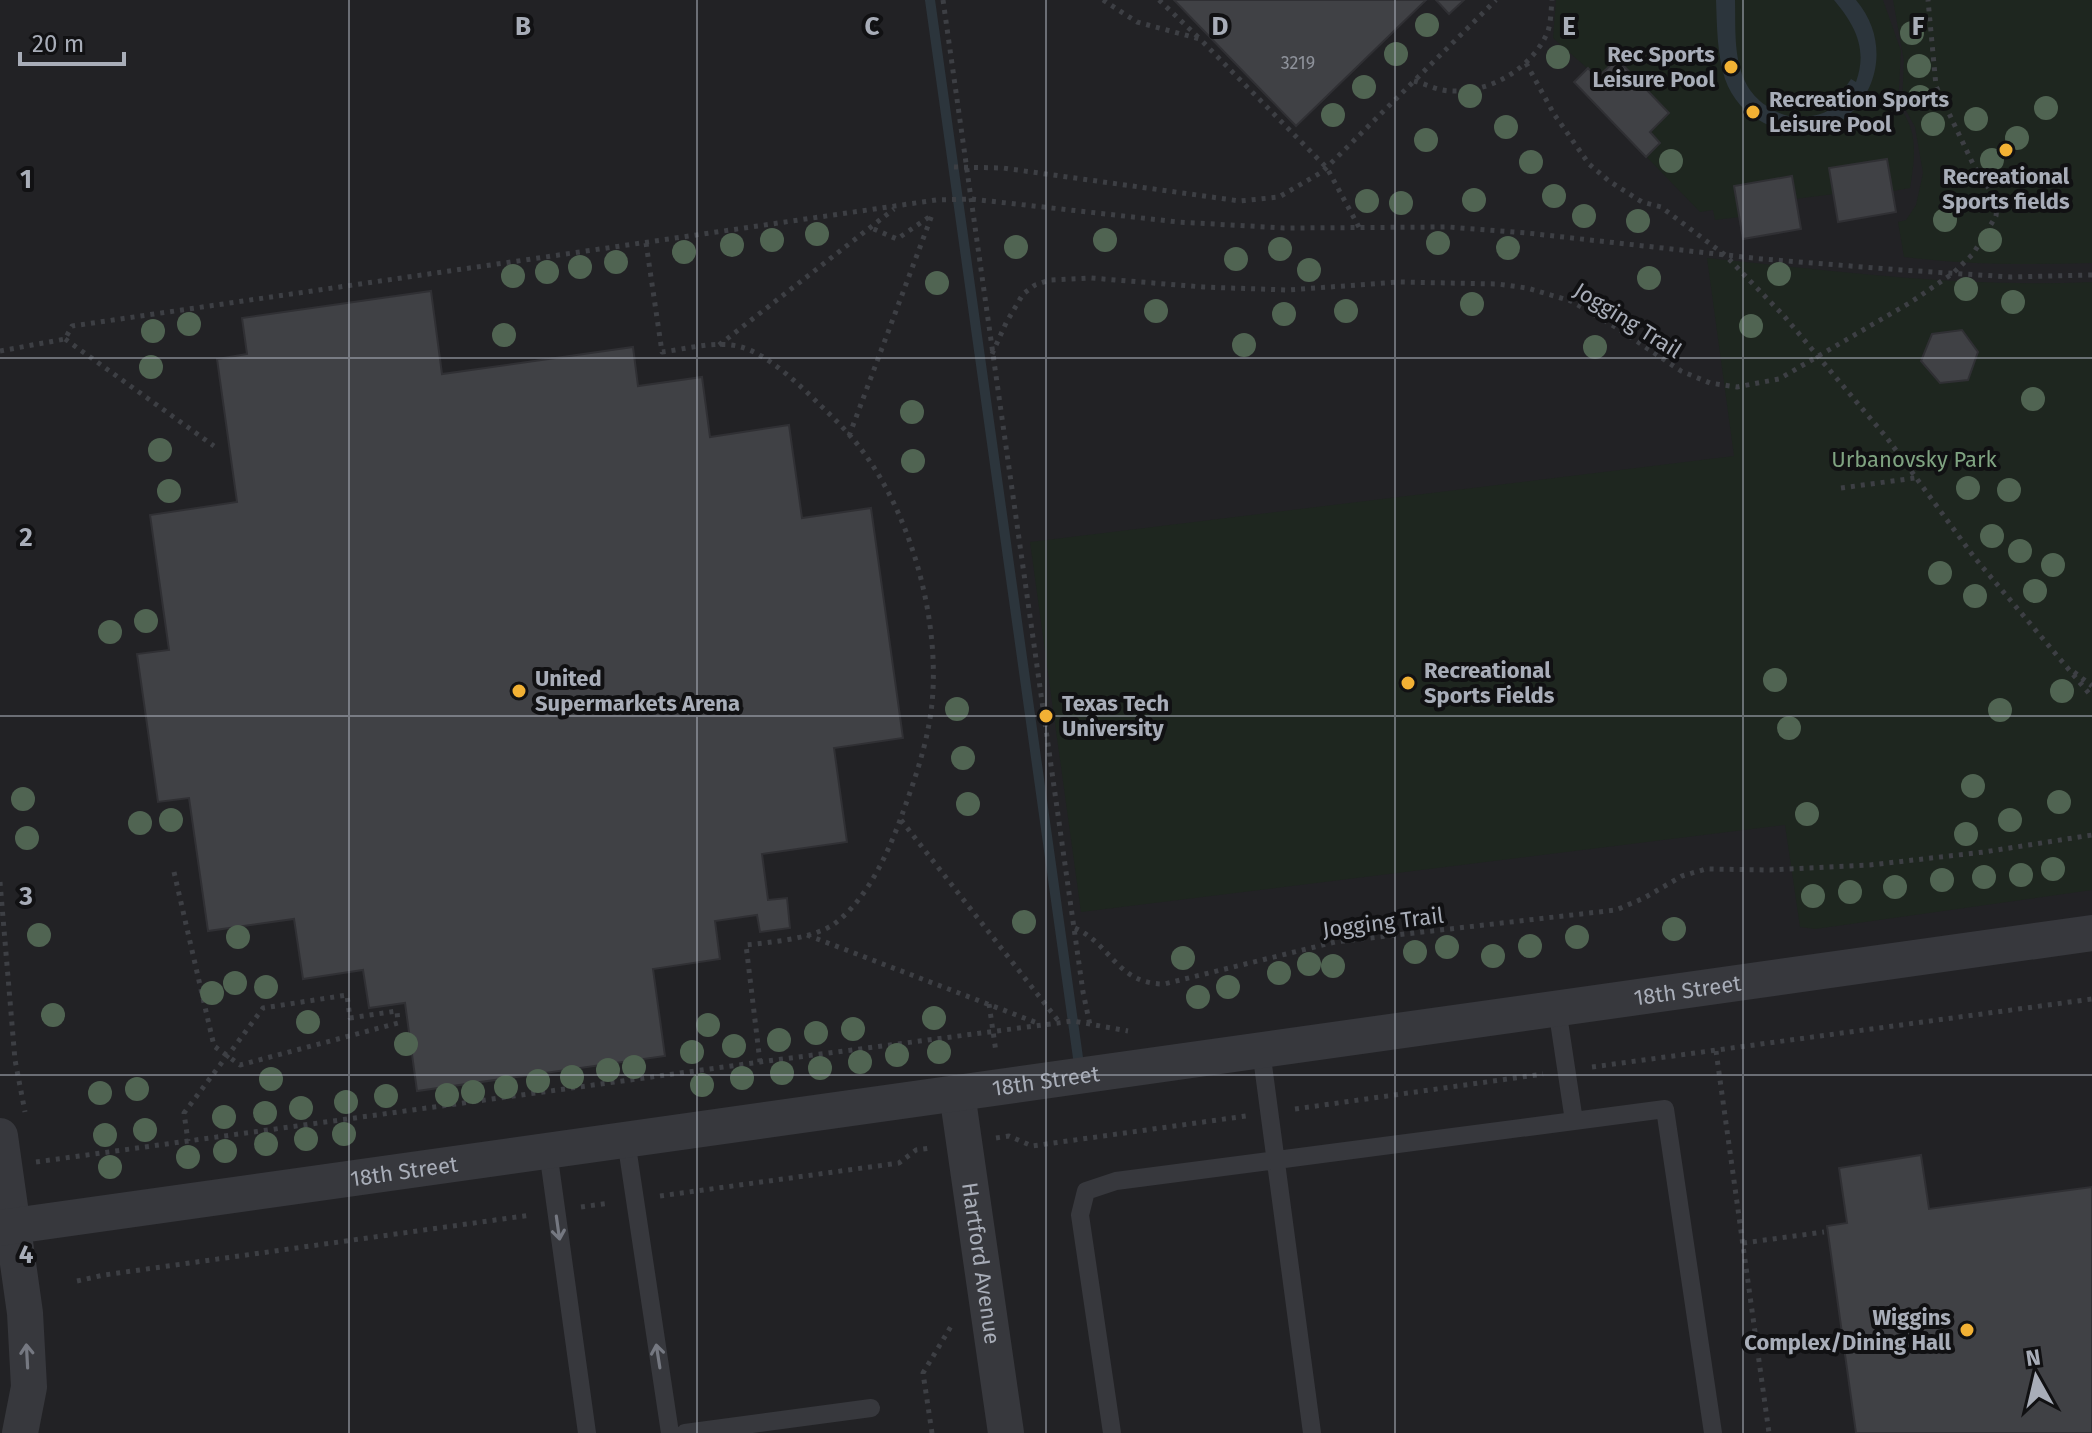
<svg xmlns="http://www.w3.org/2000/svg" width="2092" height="1433" font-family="'Fira Sans',sans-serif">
  <rect width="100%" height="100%" fill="#161618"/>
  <path fill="#222225" d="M0 0H2092V1433H0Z"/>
  <path fill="#1e261f" d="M1556 0H1883L1901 51 1898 106C1919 130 1915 158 1910 188L1893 191 1887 159 1830 168 1834 194 1795 199 1791 176 1734 186 1739 217 1715 220 1713 210 1700 212 1574 82 1587 68 1553 38Z
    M1893 0H2092V263C2029 265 1966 265 1904 257L1898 222 1906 220 1916 205 1923 173 1915 127 1902 103 1904 61Z
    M1707 258C1835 271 1963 288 2092 282V890L1815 929 1800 927 1785 825 1081 912 1030 542 1734 456Z"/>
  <path fill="#2c353c" d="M1716 0H1735C1736 39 1731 85 1770 108 1779 114 1789 117 1800 117 1818 117 1832 111 1845 98L1841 94 1851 79 1856 82C1868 49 1855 25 1834 0H1856C1912 66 1844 164 1764 123 1746 114 1732 99 1725 79 1717 54 1717 26 1716 0Z"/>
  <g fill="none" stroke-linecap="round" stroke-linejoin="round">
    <path stroke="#2c353c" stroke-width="10" d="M930 0 1080 1072"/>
  </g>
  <path fill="#404145" stroke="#303034" stroke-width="2" d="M1174 0H1426L1296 126Z
    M1436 0H1464L1449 14Z
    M1617 59 1669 113 1650 132 1660 143 1646 157 1574 82 1588 68 1597 78Z
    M1887 159 1896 212 1838 222 1829 168Z
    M1792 176 1801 229 1743 239 1734 186Z
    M431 291 442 374 633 347 638 386 702 377 710 437 789 425 802 518 871 508 903 738 834 748 847 842 762 854 768 900 787 898 790 928 760 932 757 915 715 921 720 959 653 969 665 1056 417 1091 405 1003 369 1008 363 970 303 979 294 919 208 931 189 798 158 802 137 654 169 650 150 515 237 502 217 359 247 354 242 318Z
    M1962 330 1978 352 1968 380 1940 383 1921 361 1932 334Z
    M1921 1155 1929 1209 2092 1187V1433H1856L1827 1226 1847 1223 1839 1168Z"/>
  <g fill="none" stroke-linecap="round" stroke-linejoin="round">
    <path stroke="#3d3f44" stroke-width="5" stroke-dasharray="4 6" stroke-linecap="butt" d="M943 0 1083 992 1090 1025
      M1103 0 1137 22 1200 39 1327 168 1360 229
      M1159 0 1199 38
      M1526 63 1554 114 1589 164 1609 181 1642 202 1661 207 1725 255 1784 316 1887 438 1974 557 2092 697
      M1414 81C1426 84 1439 91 1451 91 1490 93 1533 68 1548 31 1551 22 1551 10 1552 0
      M954 167 1003 168 1240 201 1279 197 1322 172 1496 0
      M646 243 662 352C686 349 718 340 741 347 767 354 800 385 819 404 835 419 851 435 864 453 914 521 942 628 931 712 926 747 915 779 903 812 889 851 868 899 834 924 812 939 772 942 746 945L760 1062
      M65 339 214 446
      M719 345 894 209
      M0 351 65 339 72 326 936 200 971 199 1178 222 1284 228 1449 227 1527 233 1762 259 1901 270 2011 277 2092 275
      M992 354 1006 323 1023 294 1035 285 1050 280 1091 278 1203 287 1288 290 1399 282 1498 284 1527 288 1571 301 1617 328 1681 371 1710 383 1737 387 1779 379 1911 302 1952 274 1973 254 1996 216 1997 207 1993 195 1974 166 1936 86 1928 0
      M849 436 932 215 897 239 869 227
      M1841 488 1915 478
      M2074 672 2092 686
      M901 820 1060 1023
      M174 872 214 1046 240 1065 398 1023 397 1011 350 1018 347 995 263 1008 232 1050 223 1061 184 1113 188 1141
      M0 882 15 1060 25 1112
      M1075 928C1111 944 1117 984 1164 984L1335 942 1616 910 1644 898 1682 876 1706 869 1770 870 1870 865 1984 852 2092 835
      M807 935 1040 1024
      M989 1004 996 1052
      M1716 1051 1769 1433
      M1592 1067 2092 999
      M1295 1109 1543 1074
      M996 1138 1009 1136 1032 1146 1246 1116
      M36 1162 760 1062 1073 1021 1128 1031
      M660 1196 899 1163 916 1150 931 1148
      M581 1207 610 1203
      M1743 1243 1824 1232
      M77 1281 104 1275 531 1215
      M932 1433 923 1373 953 1323"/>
    <path stroke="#37383d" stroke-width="18" d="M1557 1008 1574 1121 1665 1109 1713 1433
      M1261 1050 1312 1433
      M626 1140 670 1433
      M548 1151 587 1433
      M685 1433 871 1408
      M1112 1433 1080 1215 1086 1191 1116 1181 1574 1121"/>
    <g stroke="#37383d" stroke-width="36">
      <path id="s1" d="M957 1093 1006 1433"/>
      <path d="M0 1136 25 1313 29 1387 20 1433"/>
      <path id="s2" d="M0 1228 2092 933"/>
    </g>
  </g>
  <g fill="#506452">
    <circle cx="1427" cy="25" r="12"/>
    <circle cx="1912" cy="33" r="12"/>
    <circle cx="1396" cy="54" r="12"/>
    <circle cx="1558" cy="57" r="12"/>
    <circle cx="1919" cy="66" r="12"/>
    <circle cx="1364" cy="87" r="12"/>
    <circle cx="1470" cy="96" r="12"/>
    <circle cx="1920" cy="97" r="12"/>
    <circle cx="2046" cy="108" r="12"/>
    <circle cx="1333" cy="115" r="12"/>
    <circle cx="1976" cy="119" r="12"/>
    <circle cx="1933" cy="124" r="12"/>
    <circle cx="1506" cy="127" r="12"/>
    <circle cx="2017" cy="138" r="12"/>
    <circle cx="1426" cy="140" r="12"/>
    <circle cx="1992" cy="160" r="12"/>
    <circle cx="1671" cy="161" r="12"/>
    <circle cx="1531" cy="162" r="12"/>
    <circle cx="1554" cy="196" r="12"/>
    <circle cx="1474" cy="200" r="12"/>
    <circle cx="1367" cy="201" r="12"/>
    <circle cx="1401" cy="203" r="12"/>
    <circle cx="1584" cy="216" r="12"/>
    <circle cx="1945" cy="220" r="12"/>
    <circle cx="1638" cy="221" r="12"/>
    <circle cx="817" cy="234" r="12"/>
    <circle cx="772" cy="240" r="12"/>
    <circle cx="1105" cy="240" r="12"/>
    <circle cx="1990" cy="240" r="12"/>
    <circle cx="1438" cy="243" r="12"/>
    <circle cx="732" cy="245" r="12"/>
    <circle cx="1016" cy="247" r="12"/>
    <circle cx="1508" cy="248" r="12"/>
    <circle cx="1280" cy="249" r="12"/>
    <circle cx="684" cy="252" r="12"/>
    <circle cx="1236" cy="259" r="12"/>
    <circle cx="616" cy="262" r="12"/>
    <circle cx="580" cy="267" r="12"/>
    <circle cx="1309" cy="270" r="12"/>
    <circle cx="547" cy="272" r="12"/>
    <circle cx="1779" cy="274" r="12"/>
    <circle cx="513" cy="276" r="12"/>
    <circle cx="1649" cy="278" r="12"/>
    <circle cx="937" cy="283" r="12"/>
    <circle cx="1966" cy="289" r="12"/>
    <circle cx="2013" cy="302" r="12"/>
    <circle cx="1472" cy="304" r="12"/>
    <circle cx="1156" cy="311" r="12"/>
    <circle cx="1346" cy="311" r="12"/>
    <circle cx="1284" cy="314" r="12"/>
    <circle cx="189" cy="324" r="12"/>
    <circle cx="1751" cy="326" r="12"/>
    <circle cx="153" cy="331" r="12"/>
    <circle cx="504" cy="335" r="12"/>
    <circle cx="1244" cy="345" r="12"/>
    <circle cx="1595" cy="347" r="12"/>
    <circle cx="151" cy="367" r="12"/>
    <circle cx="2033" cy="399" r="12"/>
    <circle cx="912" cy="412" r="12"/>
    <circle cx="160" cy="450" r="12"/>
    <circle cx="913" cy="461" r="12"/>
    <circle cx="1968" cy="488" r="12"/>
    <circle cx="2009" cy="490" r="12"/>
    <circle cx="169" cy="491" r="12"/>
    <circle cx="1992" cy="536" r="12"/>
    <circle cx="2020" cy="551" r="12"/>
    <circle cx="2053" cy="565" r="12"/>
    <circle cx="1940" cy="573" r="12"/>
    <circle cx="2035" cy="591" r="12"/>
    <circle cx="1975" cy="596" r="12"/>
    <circle cx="146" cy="621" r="12"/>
    <circle cx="110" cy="632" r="12"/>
    <circle cx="1775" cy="680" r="12"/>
    <circle cx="2062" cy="691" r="12"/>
    <circle cx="957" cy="709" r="12"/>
    <circle cx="2000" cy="710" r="12"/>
    <circle cx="1789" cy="728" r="12"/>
    <circle cx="963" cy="758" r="12"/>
    <circle cx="1973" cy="786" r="12"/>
    <circle cx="23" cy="799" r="12"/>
    <circle cx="2059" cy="802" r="12"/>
    <circle cx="968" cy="804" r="12"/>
    <circle cx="1807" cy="814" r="12"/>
    <circle cx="171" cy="820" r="12"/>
    <circle cx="2010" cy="820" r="12"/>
    <circle cx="140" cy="823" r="12"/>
    <circle cx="1966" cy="834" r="12"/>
    <circle cx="27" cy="838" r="12"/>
    <circle cx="2053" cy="869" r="12"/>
    <circle cx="2021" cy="875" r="12"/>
    <circle cx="1984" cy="877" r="12"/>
    <circle cx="1942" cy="880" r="12"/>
    <circle cx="1895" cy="887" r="12"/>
    <circle cx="1850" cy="892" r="12"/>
    <circle cx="1813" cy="896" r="12"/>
    <circle cx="1024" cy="922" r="12"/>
    <circle cx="1674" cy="929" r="12"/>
    <circle cx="39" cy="935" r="12"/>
    <circle cx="238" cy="937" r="12"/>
    <circle cx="1577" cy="937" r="12"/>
    <circle cx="1530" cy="946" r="12"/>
    <circle cx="1447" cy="947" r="12"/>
    <circle cx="1415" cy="952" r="12"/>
    <circle cx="1493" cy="956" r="12"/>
    <circle cx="1183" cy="958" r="12"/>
    <circle cx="1309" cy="964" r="12"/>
    <circle cx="1333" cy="966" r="12"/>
    <circle cx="1279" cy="973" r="12"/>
    <circle cx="235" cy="983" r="12"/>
    <circle cx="266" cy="987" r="12"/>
    <circle cx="1228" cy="987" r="12"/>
    <circle cx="212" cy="993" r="12"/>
    <circle cx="1198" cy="997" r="12"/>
    <circle cx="53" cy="1015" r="12"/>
    <circle cx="934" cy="1018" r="12"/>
    <circle cx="308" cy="1022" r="12"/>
    <circle cx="708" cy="1025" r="12"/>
    <circle cx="853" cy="1029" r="12"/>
    <circle cx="816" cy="1033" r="12"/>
    <circle cx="779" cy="1040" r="12"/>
    <circle cx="406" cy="1044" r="12"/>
    <circle cx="734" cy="1046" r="12"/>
    <circle cx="692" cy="1052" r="12"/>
    <circle cx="939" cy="1052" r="12"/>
    <circle cx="897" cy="1055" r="12"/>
    <circle cx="860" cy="1062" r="12"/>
    <circle cx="634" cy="1067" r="12"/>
    <circle cx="820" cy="1068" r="12"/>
    <circle cx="608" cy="1070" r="12"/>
    <circle cx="782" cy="1073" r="12"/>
    <circle cx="572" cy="1077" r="12"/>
    <circle cx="742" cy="1078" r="12"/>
    <circle cx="271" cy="1079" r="12"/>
    <circle cx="538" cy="1081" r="12"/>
    <circle cx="702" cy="1085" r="12"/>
    <circle cx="506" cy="1087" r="12"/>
    <circle cx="137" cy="1089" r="12"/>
    <circle cx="473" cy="1092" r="12"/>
    <circle cx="100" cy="1093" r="12"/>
    <circle cx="447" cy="1095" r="12"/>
    <circle cx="386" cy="1096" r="12"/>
    <circle cx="346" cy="1102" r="12"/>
    <circle cx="301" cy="1108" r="12"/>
    <circle cx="265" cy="1113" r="12"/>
    <circle cx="224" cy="1117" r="12"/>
    <circle cx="145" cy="1130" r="12"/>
    <circle cx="344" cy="1134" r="12"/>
    <circle cx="105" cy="1135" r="12"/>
    <circle cx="306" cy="1139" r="12"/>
    <circle cx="266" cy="1144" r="12"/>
    <circle cx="225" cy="1151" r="12"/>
    <circle cx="188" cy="1157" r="12"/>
    <circle cx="110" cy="1167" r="12"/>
  </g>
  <defs><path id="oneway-shaft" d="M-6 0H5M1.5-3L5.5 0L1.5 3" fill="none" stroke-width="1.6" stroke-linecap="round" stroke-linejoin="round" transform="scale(2)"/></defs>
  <g stroke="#757881">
    <use href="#oneway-shaft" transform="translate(558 1228) rotate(82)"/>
    <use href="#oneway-shaft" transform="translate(27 1356) rotate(-93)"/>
    <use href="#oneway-shaft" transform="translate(658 1356) rotate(-99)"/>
  </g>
  <path fill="none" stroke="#a8adb8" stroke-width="2" stroke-opacity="0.55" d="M349 0V1433M697 0V1433M1046 0V1433M1395 0V1433M1743 0V1433M0 358H2092M0 716H2092M0 1075H2092"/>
  <g fill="#f2b134" stroke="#111113" stroke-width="3">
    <circle cx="1731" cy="67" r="8"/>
    <circle cx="1753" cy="112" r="8"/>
    <circle cx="2006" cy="150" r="8"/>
    <circle cx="1408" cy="683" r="8"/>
    <circle cx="519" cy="691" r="8"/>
    <circle cx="1046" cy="716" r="8"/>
    <circle cx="1967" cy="1330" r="8"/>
  </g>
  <g text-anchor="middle" stroke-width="8" stroke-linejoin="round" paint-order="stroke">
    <g font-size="18" fill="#8e929b">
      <text x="1298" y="69">3219</text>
    </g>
    <g font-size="22" font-weight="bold" fill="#a8adb8" stroke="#111113" text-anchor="start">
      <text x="1715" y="62" text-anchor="end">Rec Sports<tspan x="1715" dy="25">Leisure Pool</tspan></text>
      <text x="1769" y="107">Recreation Sports<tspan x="1769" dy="25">Leisure Pool</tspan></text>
      <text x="2006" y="184" text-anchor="middle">Recreational<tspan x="2006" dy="25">Sports fields</tspan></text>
      <text x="1424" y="678">Recreational<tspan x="1424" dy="25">Sports Fields</tspan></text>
      <text x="535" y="686">United<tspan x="535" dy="25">Supermarkets Arena</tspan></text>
      <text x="1062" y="711">Texas Tech<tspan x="1062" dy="25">University</tspan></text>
      <text x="1951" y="1325" text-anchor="end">Wiggins<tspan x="1951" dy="25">Complex/Dining Hall</tspan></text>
    </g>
    <g font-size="22" fill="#a8adb8" stroke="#111113">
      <text transform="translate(1628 320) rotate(32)" y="8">Jogging Trail</text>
      <text transform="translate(1383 922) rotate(-7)" y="8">Jogging Trail</text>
      <text dy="8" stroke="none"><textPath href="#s2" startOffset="1704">18th Street</textPath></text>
      <text dy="8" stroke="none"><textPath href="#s2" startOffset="1056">18th Street</textPath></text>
      <text dy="8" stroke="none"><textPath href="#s2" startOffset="408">18th Street</textPath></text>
      <text dy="8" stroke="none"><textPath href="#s1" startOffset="172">Hartford Avenue</textPath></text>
    </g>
    <g font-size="22" fill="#7fa381" stroke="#111113">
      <text x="1914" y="467">Urbanovsky Park</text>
    </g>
  </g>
  <g font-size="26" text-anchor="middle" font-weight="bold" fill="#a8adb8" stroke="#111113" stroke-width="8" stroke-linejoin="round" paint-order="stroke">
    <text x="523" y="35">B</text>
    <text x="872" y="35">C</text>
    <text x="1220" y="35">D</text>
    <text x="1569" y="35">E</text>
    <text x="1918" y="35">F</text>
    <text x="26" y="188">1</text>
    <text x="26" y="546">2</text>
    <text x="26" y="905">3</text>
    <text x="26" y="1263">4</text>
  </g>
  <g transform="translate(2036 1377) rotate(352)" stroke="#111113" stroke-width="6" paint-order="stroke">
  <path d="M0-6L14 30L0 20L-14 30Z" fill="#a8adb8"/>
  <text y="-12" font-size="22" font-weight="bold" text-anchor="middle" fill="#a8adb8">N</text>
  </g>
  <path d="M20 52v12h104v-12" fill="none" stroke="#a8adb8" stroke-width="4"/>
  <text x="32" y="52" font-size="24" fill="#a8adb8" stroke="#111113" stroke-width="6" paint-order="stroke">20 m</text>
</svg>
